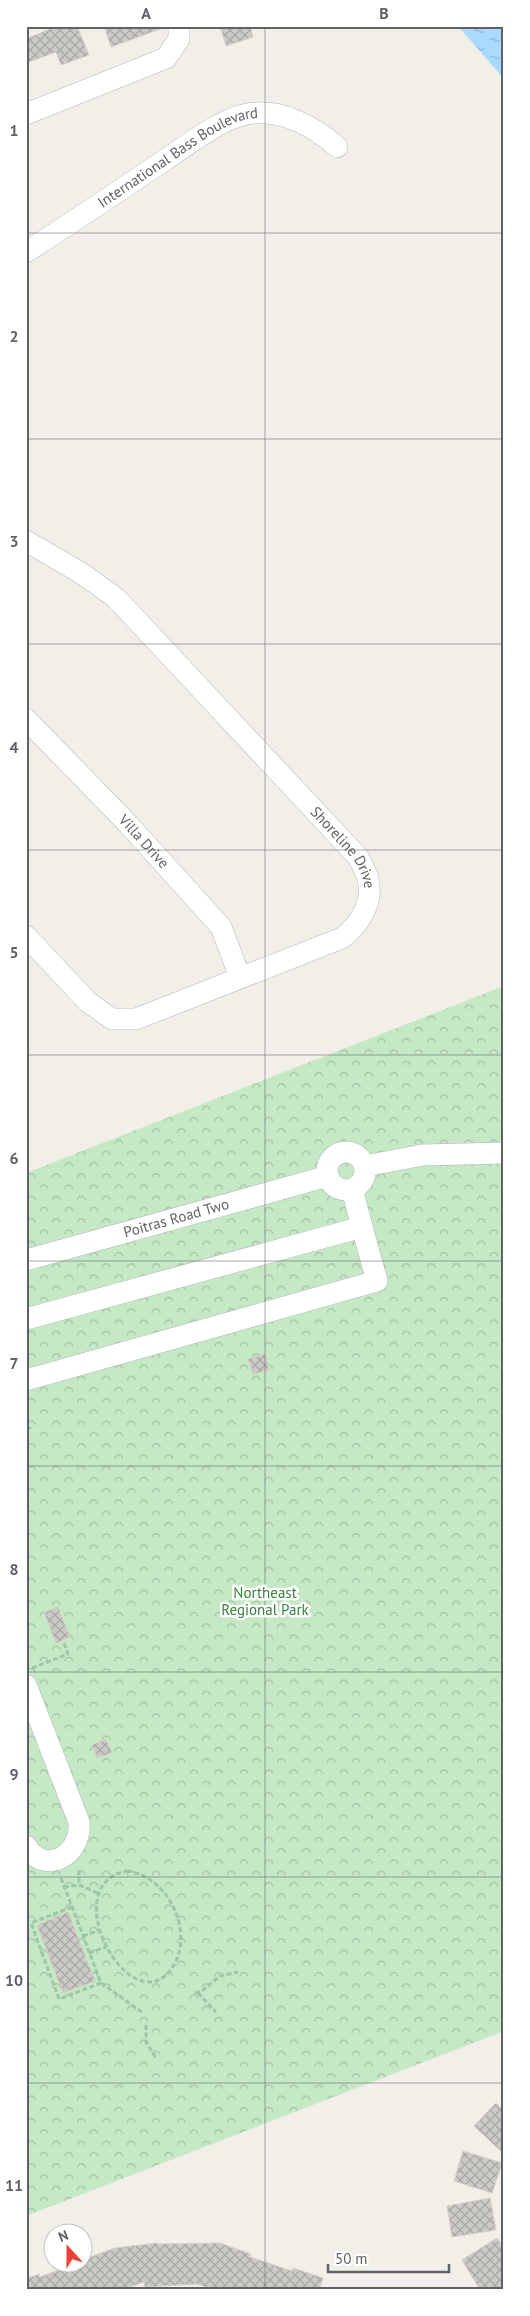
<svg xmlns="http://www.w3.org/2000/svg" width="530" height="2316" font-family="'PT Sans',sans-serif">
  <defs>
    <pattern id="park-crowns" width="20" height="18" patternUnits="userSpaceOnUse" patternTransform="scale(1.25)"><rect width="20" height="18" fill="#c5e8c5"/><path d="M2 6a3 3 0 1 1 6 0M12 15a3 3 0 1 1 6 0" fill="none" stroke="#a3c0a4"/></pattern>
    <pattern id="water-ripples" width="26" height="14" patternUnits="userSpaceOnUse" patternTransform="scale(1.25)"><rect width="26" height="14" fill="#aadaff"/><path d="M2 4q2-2 4 0t4 0M15 11q2-2 4 0t4 0" fill="none" stroke="#8eb4d2"/></pattern>
    <pattern id="building-cross-hatch" width="8" height="8" patternUnits="userSpaceOnUse" patternTransform="scale(1.25)"><rect width="8" height="8" fill="#cccac5"/><path d="M0 0l8 8M0 8l8-8" fill="none" stroke="#a9a8a4"/></pattern>
  </defs>
  <rect width="100%" height="100%" fill="#f1efe8"/>
  <path fill="url(#park-crowns)" d="M504 986V2031L26 2216V1173Z"/>
  <path fill="url(#water-ripples)" d="M458 26H504V79Z"/>
  <path fill="url(#building-cross-hatch)" stroke="#d6d1c6" d="M57 26H77L89 55 61 65 56 52 26 63V39Z
    M104 26H162L163 28 111 47Z
    M220 26H250L253 37 226 46Z
    M265 1354 269 1370 253 1374 248 1359Z
    M58 1607 70 1637 56 1643 44 1612Z
    M106 1739 112 1753 97 1758 92 1745Z
    M68 1912 95 1981 63 1993 37 1925Z
    M496 2103 504 2111V2154L474 2126Z
    M463 2151 502 2163 492 2193 454 2181Z
    M490 2198 496 2230 452 2237 447 2206Z
    M497 2238 504 2249V2290H480L462 2260Z
    M157 2243 158 2244 220 2243 251 2254 250 2257 292 2271 293 2268 323 2278 319 2290H215L197 2284 145 2287 144 2282 122 2290H26V2279L39 2274 40 2277 75 2264H82V2260L115 2248Z"/>
  <g fill="none" stroke-linecap="round" stroke-linejoin="round">
    <defs>
      <g id="minor">
        <path d="M26 114 166 58 179 39V26"/>
        <path id="s1" d="M26 252C73 222 119 191 165 160 188 145 220 119 247 114 280 108 314 126 337 147"/>
        <path id="s2" d="M26 541 81 573 116 598 358 857C362 864 366 872 368 879 374 903 359 925 342 938L136 1019H112L88 1002 26 936"/>
        <path id="s3" d="M26 719 129 825 221 927 240 977"/>
        <circle cx="346" cy="1171" r="19"/>
        <path d="M365 1166 423 1155 504 1153"/>
        <path id="s4" d="M26 1260 328 1176"/>
        <path d="M26 1319 362 1227 352 1189"/>
        <path d="M26 1380 377 1281 362 1227"/>
        <path d="M26 1685 79 1822C82 1856 44 1876 26 1846"/>
      </g>
    </defs>
    <use href="#minor" stroke="#b5b8bc" stroke-width="22"/>
    <path stroke="#9cc7a9" stroke-width="3" stroke-dasharray="5 2.5" stroke-linecap="butt" d="M26 1420 30 1429
      M32 1668 68 1654 63 1641
      M79 1870V1885L100 1894
      M127 1871C170 1876 198 1938 169 1972 127 2019 55 1884 127 1871Z
      M61 1878 101 1983 143 2013
      M64 1887 79 1885
      M72 1907 31 1923 59 1999 101 1983
      M83 1936 100 1930
      M89 1953 106 1947
      M195 1993 202 1991 220 1976 238 1972
      M198 1993 216 2012
      M146 2025V2042L156 2058"/>
    <use href="#minor" stroke="#fff" stroke-width="21"/>
  </g>
  <path fill="none" stroke="#5f6368" stroke-width="1" stroke-opacity="0.55" d="M265 26V2290M26 233H504M26 439H504M26 644H504M26 850H504M26 1055H504M26 1261H504M26 1466H504M26 1672H504M26 1877H504M26 2083H504"/>
  <g text-anchor="middle" stroke-width="5" stroke-linejoin="round" paint-order="stroke">
    <g font-size="15" fill="#5f6368" stroke="#fff">
      <text dy="5" stroke="none"><textPath href="#s1" startOffset="180">International Bass Boulevard</textPath></text>
      <text dy="5" stroke="none"><textPath href="#s3" startOffset="170">Villa Drive</textPath></text>
      <text dy="5" stroke="none"><textPath href="#s2" startOffset="445">Shoreline Drive</textPath></text>
      <text dy="5" stroke="none"><textPath href="#s4" startOffset="156">Poitras Road Two</textPath></text>
    </g>
    <g font-size="15" fill="#348238" stroke="#fff">
      <text x="265" y="1598">Northeast<tspan x="265" dy="17">Regional Park</tspan></text>
    </g>
  </g>
  <rect width="530" height="2316" fill="none" stroke="#ffffff" stroke-width="55"/>
  <g transform="translate(68 2248) rotate(339)"><circle r="24" fill="#ffffff" stroke="#bfc1c3"/>
  <path d="M0-4L9 19L0 12L-9 19Z" fill="#ea4335"/>
  <text y="-8" font-size="14" font-weight="bold" text-anchor="middle" fill="#5f6368">N</text>
  </g>
  <path d="M328 2264v8h121v-8" fill="none" stroke="#5f6368" stroke-width="2.5"/>
  <text x="335" y="2264" font-size="15" fill="#5f6368" stroke="#ffffff" stroke-width="4" paint-order="stroke">50 m</text>
  <rect x="28" y="28" width="474" height="2260" fill="none" stroke="#5f6368" stroke-width="2"/>
  <g font-size="16" text-anchor="middle" font-weight="bold" fill="#5f6368">
    <text x="146" y="19">A</text>
    <text x="384" y="19">B</text>
    <text x="14" y="136">1</text>
    <text x="14" y="342">2</text>
    <text x="14" y="547">3</text>
    <text x="14" y="753">4</text>
    <text x="14" y="958">5</text>
    <text x="14" y="1164">6</text>
    <text x="14" y="1369">7</text>
    <text x="14" y="1575">8</text>
    <text x="14" y="1780">9</text>
    <text x="14" y="1986">10</text>
    <text x="14" y="2191">11</text>
  </g>
</svg>
